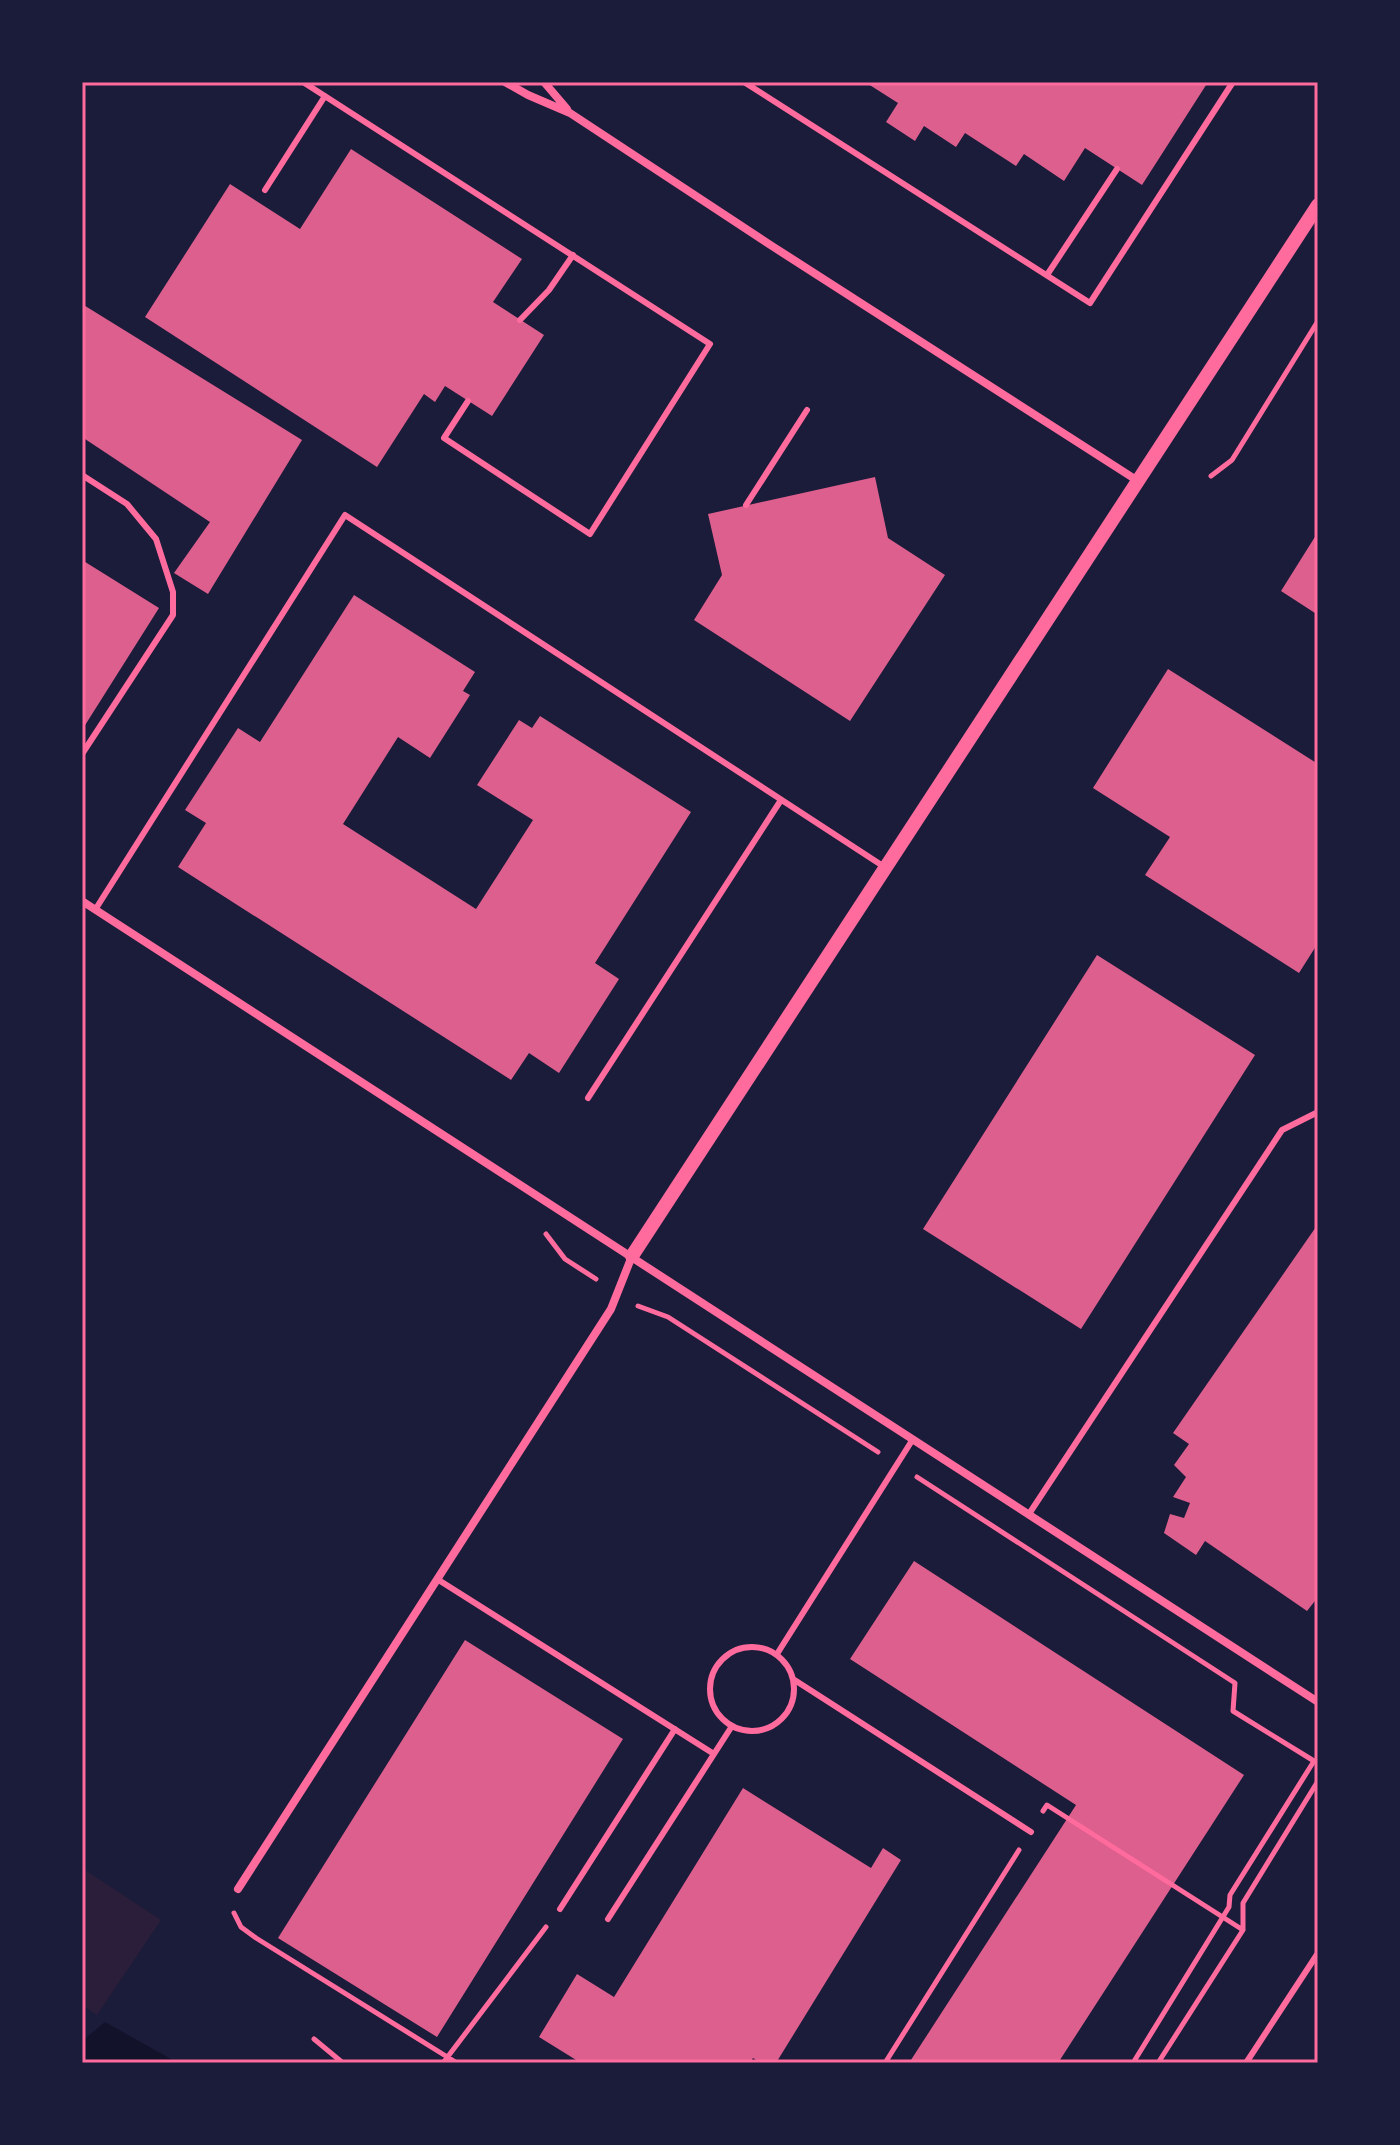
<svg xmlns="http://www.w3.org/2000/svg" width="1400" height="2145" font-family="'Titillium Web',sans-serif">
  <rect width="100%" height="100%" fill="#1b1b3a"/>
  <path fill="#2a1e3b" d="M82 1868 161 1920 97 2015 82 2005Z"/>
  <path fill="#12122b" d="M105 2022 178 2063H82V2041Z"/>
  <path fill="#dd5f8e" d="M865 82H1208L1142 185 1085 148 1064 181 1024 154 1016 166 965 133 956 147 924 126 915 141 886 122 898 103Z
    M351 149 522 259 493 302 544 335 492 416 445 386 435 402 424 394 377 467 145 317 230 184 300 229Z
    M82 304 302 440 208 594 174 573 210 522 82 437Z
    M875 477 888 538 945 575 850 721 694 620 722 575 708 514Z
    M1318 532V615L1281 591Z
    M82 560 159 608 82 730Z
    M354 595 475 672 463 691 470 695 430 758 398 737 343 824 476 909 533 820 477 785 519 720 532 728 540 716 691 812 595 963 619 979 559 1073 529 1053 511 1080 178 867 206 823 185 810 238 728 260 742Z
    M1168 669 1318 764V943L1299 973 1145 875 1170 837 1093 788Z
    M1097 955 1255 1055 1081 1329 923 1229Z
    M1318 1224V1597L1307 1611 1205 1541 1196 1555 1164 1533 1170 1514 1184 1518 1190 1503 1173 1497 1186 1477 1174 1465 1189 1444 1173 1433Z
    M914 1561 1244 1775 1058 2063H909L1076 1805 850 1659Z
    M465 1640 623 1739 437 2037 278 1938Z
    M743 1788 871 1868 883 1848 901 1860 776 2063H761L753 2058 750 2063H581L539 2037 577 1974 614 1997Z"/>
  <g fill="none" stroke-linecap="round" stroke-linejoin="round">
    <path stroke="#ff6b9d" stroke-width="5" d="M1211 476 1232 460 1318 321
      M546 1234 565 1259 596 1279
      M638 1306 668 1317 878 1452
      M917 1477 1235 1683 1233 1711 1314 1761
      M1043 1811 1047 1805 1243 1930
      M234 1913 241 1927 256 1938 457 2063
      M314 2039 343 2063
      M443 2063 546 1927
      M885 2063 1019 1850
      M1133 2063 1229 1907 1230 1895 1314 1761
      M1158 2063 1243 1930V1903L1318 1781"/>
    <path stroke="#ff6b9d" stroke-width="6" d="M303 82 710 344 590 534 444 438 468 401
      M744 82 1090 303 1233 82
      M265 190 325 96
      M1047 275 1117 169
      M520 320 549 290 573 255
      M82 475 127 504 156 539 173 592V615L82 754
      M746 505 807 410
      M95 910 345 515 886 868
      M588 1098 781 800
      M1029 1514 1282 1130 1318 1112
      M437 1579 714 1754
      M710 1689a42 42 0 1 1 84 0a42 42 0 1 1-84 0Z
      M777 1654 913 1439
      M793 1679 1031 1832
      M560 1909 675 1729
      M608 1919 732 1726
      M1246 2063 1318 1953"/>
    <path stroke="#ff6b9d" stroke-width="8" d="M505 82 528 95 570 113 772 246 1138 481
      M544 82 567 109
      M82 901 1318 1702
      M238 1889 611 1309 632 1256"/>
    <path stroke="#ff6b9d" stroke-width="14" d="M632 1256 1318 205"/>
  </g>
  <rect width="1400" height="2145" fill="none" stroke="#1b1b3a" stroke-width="168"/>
  <rect x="84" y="84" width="1232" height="1977" fill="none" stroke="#ff6b9d" stroke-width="3"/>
</svg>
